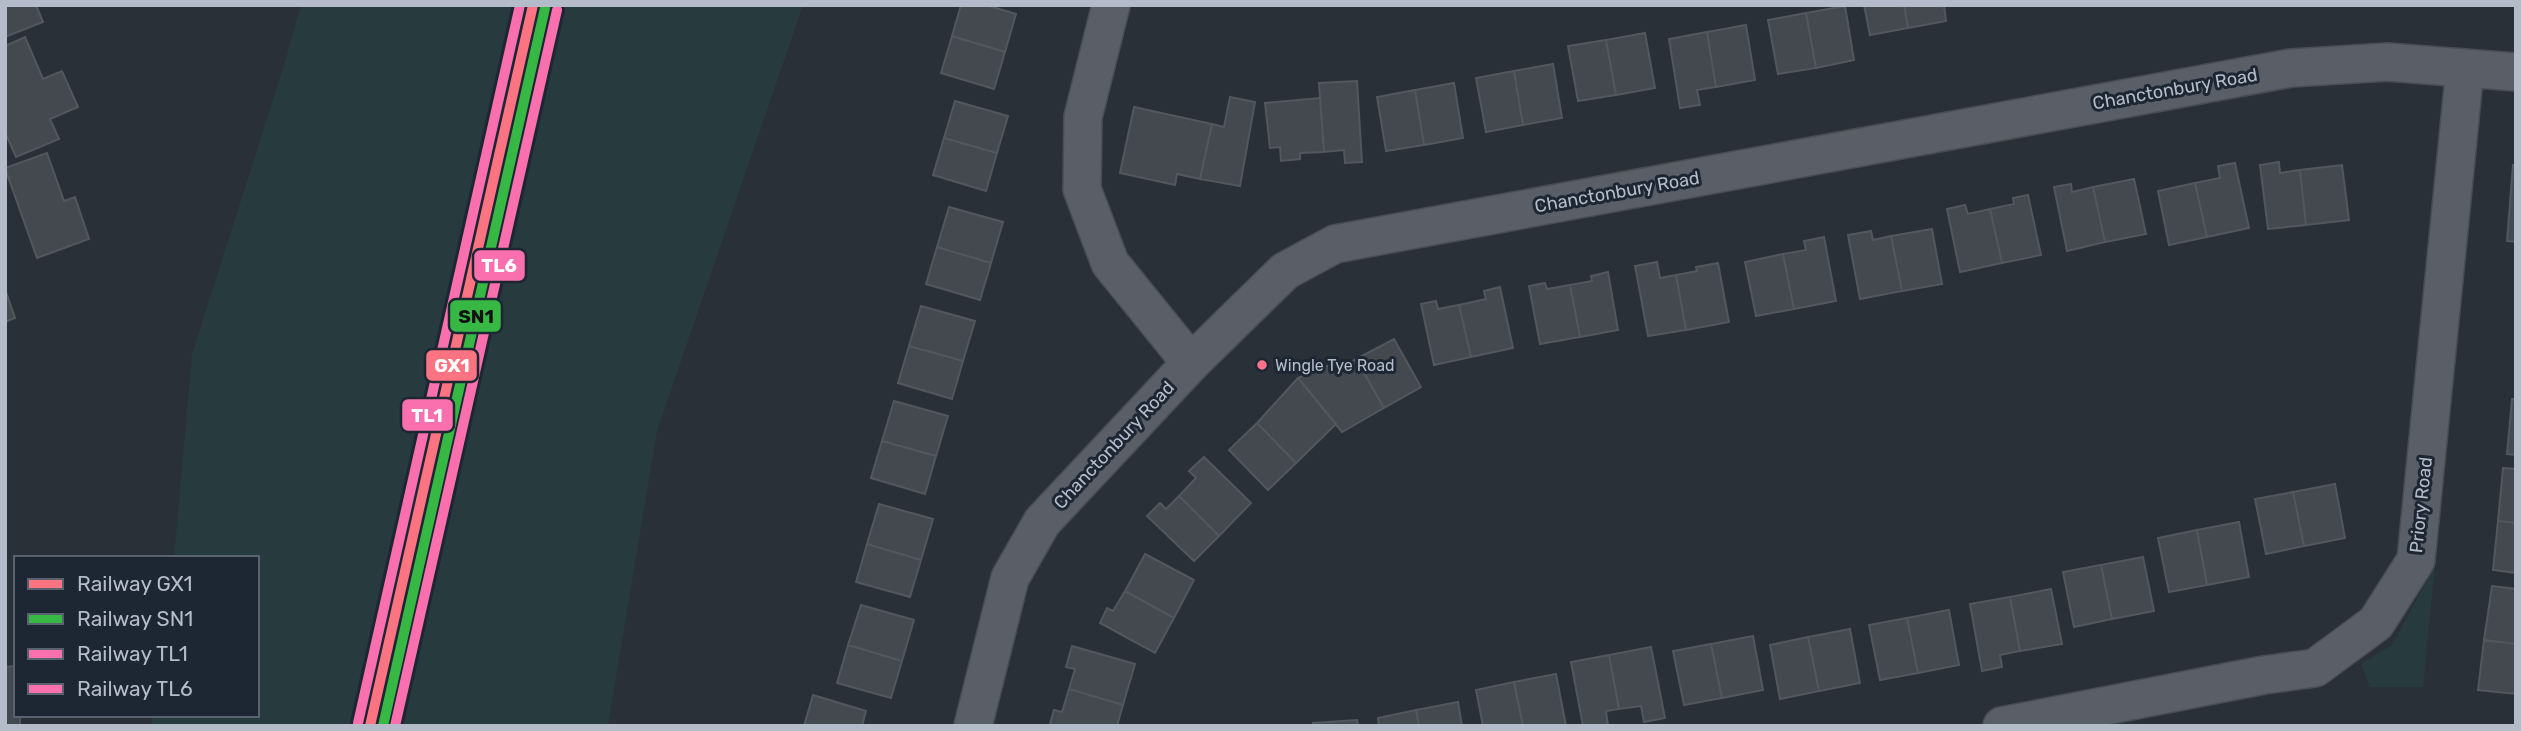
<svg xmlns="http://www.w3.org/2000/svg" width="2521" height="731" font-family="Rubik,sans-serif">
  <rect width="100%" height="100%" fill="#2a3038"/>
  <path fill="#273a3e" d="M301 5H803L657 431 608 726H151L153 715H257V558H174L192 354 284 65Z
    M2435 566 2423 687H2370L2361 664 2392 645Z"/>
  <path fill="#444950" stroke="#52575f" stroke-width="2" d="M5 5H36L43 22 5 37Z
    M961 5H986L1016 14 1005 52 952 36Z
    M1864 5H1904L1908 28 1870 35Z
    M1904 5H1944L1946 21 1908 28Z
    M1845 6 1854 60 1816 68 1806 13Z
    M1806 13 1816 68 1778 74 1768 20Z
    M1746 25 1755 80 1716 87 1707 32Z
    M1707 32 1716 87 1697 90 1700 105 1680 108 1669 39Z
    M1645 33 1655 88 1616 95 1606 40Z
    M952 36 1005 52 994 89 941 73Z
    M25 37 43 79 62 71 78 107 50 119 59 139 16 157 5 132V46Z
    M1606 40 1616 95 1578 101 1568 46Z
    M1553 64 1562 118 1523 125 1514 71Z
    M1514 71 1523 125 1486 132 1476 78Z
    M1357 81 1362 162 1345 163 1344 150 1324 152 1319 83Z
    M1454 83 1463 138 1424 145 1415 90Z
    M1415 90 1424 145 1386 151 1377 97Z
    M1230 97 1255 102 1240 186 1200 179 1212 124 1224 127Z
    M1320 98 1324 152 1300 153V159L1281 161 1280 147 1270 148 1265 103Z
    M955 101 1008 116 997 153 944 138Z
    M1134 107 1212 124 1200 179 1177 174 1175 185 1120 173Z
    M944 138 997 153 986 191 933 175Z
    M47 153 64 201 75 197 89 239 37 258 5 168Z
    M2279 162 2280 173 2300 170 2306 225 2268 229 2260 165Z
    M2235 163 2249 228 2207 237 2195 183 2220 178 2218 166Z
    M2342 165 2349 220 2306 225 2300 170Z
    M2513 165 2516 166V242L2507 241Z
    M2134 179 2146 234 2105 242 2093 187Z
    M2195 183 2207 237 2169 245 2158 191Z
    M2071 184 2072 192 2093 187 2105 242 2067 251 2054 187Z
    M2028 195 2041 255 2002 263 1990 209 2014 204 2013 198Z
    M1965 205 1968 214 1990 209 2002 263 1960 272 1947 209Z
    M949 207 1003 222 991 263 937 247Z
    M1932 229 1942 284 1902 291 1891 236Z
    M1871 231 1873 240 1891 236 1902 291 1860 299 1848 235Z
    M1824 237 1836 301 1794 309 1783 254 1806 250 1804 241Z
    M937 247 991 263 980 300 926 284Z
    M1783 254 1794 309 1756 316 1745 262Z
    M1657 262 1660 278 1676 275 1686 330 1648 336 1635 266Z
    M1718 263 1729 322 1686 330 1676 275 1697 271 1696 267Z
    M1608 272 1618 330 1580 337 1570 285 1592 281 1591 276Z
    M1545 283 1547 289 1570 285 1580 337 1540 344 1529 286Z
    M1500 287 1513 348 1471 357 1459 305 1486 299 1484 291Z
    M5 289 15 318 5 322Z
    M1436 301 1438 309 1459 305 1471 357 1434 365 1421 304Z
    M921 306 975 321 963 361 909 346Z
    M1394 339 1421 387 1384 408 1356 359Z
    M909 346 963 361 952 399 898 383Z
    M1356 359 1384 408 1342 432 1298 378 1335 363 1340 369Z
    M1298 378 1336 424 1296 463 1257 423Z
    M2512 399H2516V455L2507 454Z
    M894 401 948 416 936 456 882 441Z
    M1257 423 1296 463 1268 490 1229 450Z
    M882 441 936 456 925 494 871 478Z
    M1204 457 1251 503 1219 536 1179 496 1196 478 1189 471Z
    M2503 468 2516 469V523L2498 521Z
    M2335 484 2345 538 2304 546 2293 492Z
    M2293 492 2304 546 2266 554 2255 499Z
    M1179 496 1219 536 1194 561 1147 516 1160 503 1166 509Z
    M879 504 933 519 921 560 867 544Z
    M2498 521 2516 523V573L2493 570Z
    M2239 522 2249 577 2207 585 2197 530Z
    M2197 530 2207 585 2169 592 2158 538Z
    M867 544 921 560 910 597 856 582Z
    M1145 554 1194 580 1174 618 1125 591Z
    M2143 557 2154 611 2112 619 2101 565Z
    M2101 565 2112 619 2074 627 2063 572Z
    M2492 586 2516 589V644L2484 640Z
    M2051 589 2062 644 2020 651 2010 597Z
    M1125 591 1174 618 1155 653 1100 623 1107 608 1113 611Z
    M2010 597 2020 651 2000 655 2002 667 1982 671 1970 604Z
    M861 605 914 620 902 661 848 645Z
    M1949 610 1959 665 1918 673 1907 618Z
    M1907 618 1918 673 1880 680 1869 625Z
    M1850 629 1860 683 1819 691 1808 637Z
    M1753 636 1763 690 1722 698 1711 644Z
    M1808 637 1819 691 1780 699 1770 645Z
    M2484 640 2516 644V694L2478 690Z
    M1711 644 1722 698 1684 705 1673 651Z
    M848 645 902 661 891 698 837 683Z
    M1072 646 1135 664 1123 705 1069 689 1075 669 1066 667Z
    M1651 647 1665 718 1644 722 1641 706 1619 709 1609 655Z
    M1609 655 1619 709 1606 711 1608 726H1583L1571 662Z
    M16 666V715H20V726H5V667Z
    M1556 674 1566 726H1523L1514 682Z
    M1514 682 1523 726H1483L1476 690Z
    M1069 689 1123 705 1117 726H1056L1050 724 1054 710 1062 712Z
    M813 695 866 711 862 726H804Z
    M1458 702 1462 726H1419L1416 710Z
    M1416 710 1419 726H1379L1378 718Z
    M1357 720 1358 726H1313V723Z"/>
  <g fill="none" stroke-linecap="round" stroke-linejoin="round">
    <defs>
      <path id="minor" d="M1111 5 1083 117 1082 189 1110 263 1191 363
        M973 726 1010 578 1042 522 1191 363 1285 271 1335 244 2291 68 2387 62 2516 72
        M2002 726 2264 675 2315 668 2376 623 2416 560 2465 68"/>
    </defs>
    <use href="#minor" stroke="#484c53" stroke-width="40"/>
    <use href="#minor" stroke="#5a5e66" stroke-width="37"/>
    <defs>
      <path id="rail-1" d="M370 726 533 5"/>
      <path id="rail-2" d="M383 726 545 8"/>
      <path id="rail-3" d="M358 723 520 5"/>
      <path id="rail-4" d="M395 726 557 10"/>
    </defs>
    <use href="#rail-1" stroke="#1d2633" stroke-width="16"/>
    <use href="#rail-2" stroke="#1d2633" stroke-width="16"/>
    <use href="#rail-3" stroke="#1d2633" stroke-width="16"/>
    <use href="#rail-4" stroke="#1d2633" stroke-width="16"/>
    <use href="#rail-1" stroke="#fc7481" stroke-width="10"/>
    <use href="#rail-2" stroke="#37b844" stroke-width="10"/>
    <use href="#rail-3" stroke="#fa70ae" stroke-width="10"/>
    <use href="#rail-4" stroke="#fa70ae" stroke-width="10"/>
  </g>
  <circle fill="#fc738d" stroke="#1d2633" stroke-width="2.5" cx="1262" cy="365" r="6"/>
  <g text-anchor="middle" stroke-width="6" stroke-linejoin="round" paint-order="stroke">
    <g font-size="16" fill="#b4bcc9" stroke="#1d2633" text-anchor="start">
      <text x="1275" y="371">Wingle Tye Road</text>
    </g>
    <g font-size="18" fill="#b4bcc9" stroke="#1d2633">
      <text transform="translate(2175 89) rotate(-10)" y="6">Chanctonbury Road</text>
      <text transform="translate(1617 192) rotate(-10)" y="6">Chanctonbury Road</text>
      <text transform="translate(1114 445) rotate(-47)" y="6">Chanctonbury Road</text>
      <text transform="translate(2421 505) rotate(-84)" y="6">Priory Road</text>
    </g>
  </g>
  <g stroke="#1d2633" stroke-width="2.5">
    <rect x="473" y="249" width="53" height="33" rx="7" fill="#fa70ae"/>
    <rect x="449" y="299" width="53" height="34" rx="7" fill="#37b844"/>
    <rect x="425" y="349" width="53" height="33" rx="7" fill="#fc7481"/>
    <rect x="401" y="398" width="53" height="34" rx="7" fill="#fa70ae"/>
  </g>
  <g font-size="19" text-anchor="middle" font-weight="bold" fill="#fff">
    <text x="499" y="272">TL6</text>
    <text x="452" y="372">GX1</text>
    <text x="427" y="422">TL1</text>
  </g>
  <g font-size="19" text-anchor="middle" font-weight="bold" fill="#111">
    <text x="476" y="323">SN1</text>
  </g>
  <rect width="2521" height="731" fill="none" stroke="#b4bcc9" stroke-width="14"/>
  <rect x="14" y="556" width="245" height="161" fill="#1d2633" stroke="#59626f" stroke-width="2"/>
  <rect x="28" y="579" width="35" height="10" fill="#fc7481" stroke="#59626f" stroke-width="2"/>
  <text x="77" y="591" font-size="21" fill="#b4bcc9">Railway GX1</text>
  <rect x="28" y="614" width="35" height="10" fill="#37b844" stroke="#59626f" stroke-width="2"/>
  <text x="77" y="626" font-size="21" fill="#b4bcc9">Railway SN1</text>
  <rect x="28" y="649" width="35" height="10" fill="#fa70ae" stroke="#59626f" stroke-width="2"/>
  <text x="77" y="661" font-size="21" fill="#b4bcc9">Railway TL1</text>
  <rect x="28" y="684" width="35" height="10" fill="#fa70ae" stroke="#59626f" stroke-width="2"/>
  <text x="77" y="696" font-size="21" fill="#b4bcc9">Railway TL6</text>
</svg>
